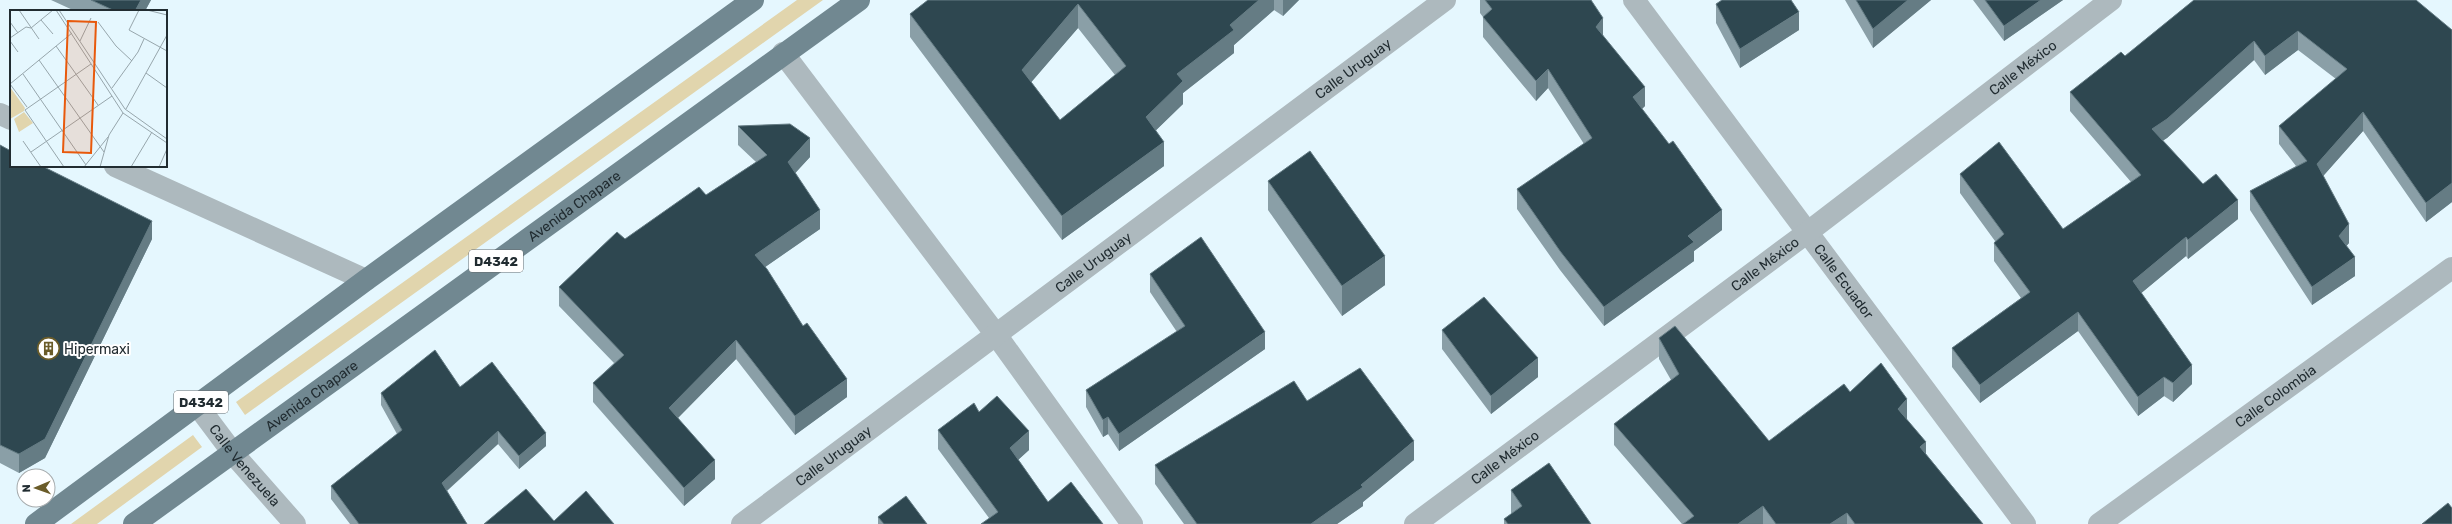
<svg xmlns="http://www.w3.org/2000/svg" width="2452" height="524" font-family="Rubik,sans-serif">
  <rect width="100%" height="100%" fill="#e5f7fe"/>
  <path fill="#e1d5ad" d="M797 0H823L245 415 236 402Z
    M193 435 202 447 97 524H71Z"/>
  <g fill="none" stroke-linecap="round" stroke-linejoin="round">
    <g stroke="#adb9be" stroke-width="22">
      <path id="s1" d="M1634 0 2025 524"/>
      <path d="M783 53 997 336 1132 524"/>
      <path d="M0 114 11 119"/>
      <path d="M115 166 366 280"/>
      <path id="s2" d="M197 405 236 457 295 524"/>
      <path id="s3" d="M742 524 1445 0"/>
      <path id="s4" d="M1415 524 1808 232 2111 0"/>
      <path id="s5" d="M2099 524 2452 268"/>
    </g>
    <g stroke="#718891" stroke-width="22">
      <path d="M36 524 366 280 753 0"/>
      <path id="s6" d="M134 524 859 0"/>
    </g>
  </g>
  <path fill="#8a9fa7" fill-rule="evenodd" d="M51 0H151L145 11H75Z
    M928 0H1299L1283 16 1274 10 1234 45V53L1183 93V104L1156 130 1164 166 1062 240 910 37V14ZM1078 28 1115 75 1060 120 1031 82Z
    M1480 0H1591L1603 35 1645 106 1642 109 1722 230 1694 251V261L1604 326 1560 270 1517 209V189L1584 144 1548 88 1536 101 1483 37V17L1480 13Z
    M1845 0H1931L1873 48Z
    M1973 0H2063L2004 41Z
    M2194 0 2452 30V202L2426 222 2363 131 2323 176 2349 243 2346 246 2355 276 2312 305 2250 210V191L2296 166 2279 144V126L2336 79 2298 50 2265 75 2254 60 2167 138 2163 140 2203 184 2238 219 2188 259 2186 256 2141 293 2192 384 2173 402 2164 396 2138 416 2078 331 1980 403 1952 367V348L2021 298 1994 261V243L1995 241 1960 193V174L2063 229 2131 182 2070 111V92L2125 56Z
    M1716 4 1799 30 1740 68 1716 23Z
    M738 126 810 157 795 173 820 229 765 267 847 397 795 435 736 359 678 418 715 479 684 506 593 402V383L614 363 559 306V287L625 239 706 195 756 162 738 145Z
    M0 145 152 239 45 458 19 473 0 463Z
    M1268 181 1385 285 1342 316 1268 210Z
    M1150 274 1265 349 1119 451 1108 434 1103 437 1086 407V390L1177 332 1150 292Z
    M1442 330 1538 377 1491 414 1442 349Z
    M1659 338 1769 441 1850 392 1907 420 1926 454 1983 524H1682L1614 445V424L1671 380 1659 359Z
    M460 387 546 446 519 469 498 444 447 491 467 524H350L331 499V486L397 434 381 405V393Z
    M1307 401 1414 460 1363 502V506L1337 524H1184L1155 484V465Z
    M979 412 1029 450 1018 460 1048 502 1103 524 989 518 938 449V430Z
    M1511 490 1591 524H1504V519L1511 514Z
    M878 517 927 524H878Z"/>
  <path fill="#657c84" d="M141 0H151L145 11H135Z
    M1259 0H1274V10L1234 45V53L1183 93V104L1146 140V117L1177 74 1230 25Z
    M1283 0H1299L1283 16Z
    M1908 0H1931L1873 48V29Z
    M2041 0H2063L2004 41V26Z
    M1078 4V28L1022 93V70Z
    M1799 12V30L1740 68V49Z
    M1603 18V37L1596 27Z
    M2298 31V50L2265 75V56Z
    M2254 41V60L2167 138 2152 148V129Z
    M1548 69V88L1536 101V81Z
    M1645 87V106L1633 117V97Z
    M2363 112V131L2317 183V164Z
    M810 138V157L788 181V162Z
    M1164 142V166L1062 240V216Z
    M2452 183V202L2426 222V203Z
    M2238 200V219L2188 259V240Z
    M820 210V229L755 274V255Z
    M1722 210V230L1694 251V261L1604 326V307L1688 236Z
    M152 221V239L45 458 19 473V454Z
    M2349 224V243L2339 255V236Z
    M2186 237V256L2133 300V281Z
    M1385 256V285L1342 316V286Z
    M2355 257V276L2312 305V287Z
    M2078 312V331L1980 403V385Z
    M1265 332V349L1119 451V434Z
    M736 340V359L669 427V408Z
    M1538 358V377L1491 414V396Z
    M2192 365V384L2173 402V383Z
    M2164 377V396L2138 416V397Z
    M847 379V397L795 435V416Z
    M1907 399V420L1898 409Z
    M1108 417V434L1103 437V420Z
    M498 431V444L442 495V483Z
    M1029 431V450L1010 467V448Z
    M546 433V446L519 469V456Z
    M1414 441V460L1363 502V506L1337 524H1311L1361 485Z
    M1926 442V463L1920 447Z
    M715 460V479L684 506V488Z
    M1763 506V524H1738Z
    M1847 513V524H1830Z"/>
  <path fill="#2e4750" stroke="#657c84" fill-rule="evenodd" d="M91 0H141L135 11H115Z
    M928 0H1259L1230 25 1234 30 1177 74 1183 81 1146 117 1164 142 1062 216 910 14ZM1078 4 1126 66 1060 120 1022 70Z
    M1485 0H1591L1603 18 1596 27 1645 87 1633 97 1669 144 1673 141 1722 210 1688 236 1694 242 1604 307 1560 251 1517 189 1592 138 1548 69 1536 81 1483 17 1492 9Z
    M1722 0H1791L1799 12 1740 49 1716 4Z
    M1856 0H1908L1873 29Z
    M1985 0H2041L2004 26Z
    M2194 0H2416L2452 30V183L2426 203 2363 112 2317 164 2349 224 2339 236 2355 257 2312 287 2250 191 2307 161 2279 126 2347 69 2298 31 2265 56 2254 41 2167 119 2152 129 2203 184 2216 174 2238 200 2188 240 2186 237 2133 281 2192 365 2173 383 2164 377 2138 397 2078 312 1980 385 1952 348 2030 292 1994 243 2004 234 1960 174 1999 142 2063 229 2141 175 2070 92 2121 52 2125 56Z
    M790 124 810 138 788 162 820 210 755 255 767 269 803 326 807 323 847 379 795 416 736 340 669 408 715 460 684 488 593 383 624 355 559 287 617 232 625 239 699 187 706 195 767 155 738 126Z
    M0 145 11 151V166H42L152 221 45 439 19 454 0 445Z
    M1310 151 1385 256 1342 286 1268 181Z
    M1201 237 1265 332 1119 434 1108 417 1103 420 1086 390 1185 326 1150 274Z
    M1484 297 1538 358 1491 396 1442 330Z
    M1675 326 1769 441 1844 384 1850 392 1881 363 1907 399 1898 409 1926 442 1920 447 1983 524H1855L1847 513 1830 524H1776L1763 506 1738 524H1683L1694 516 1614 424 1679 374 1659 338Z
    M435 350 460 387 492 362 546 433 519 456 498 431 442 483 467 524H359L331 486 402 430 381 393Z
    M1360 368 1414 441 1361 485 1363 487 1311 524H1197L1155 465 1294 381 1307 401Z
    M997 396 1029 431 1010 448 1048 502 1071 482 1103 524H981L998 512 938 430 974 403 979 412Z
    M1549 463 1591 524H1508L1504 519 1522 506 1511 490Z
    M526 489 554 521 586 491 614 524H484Z
    M906 496 927 524H884L878 517Z
    M2448 503 2452 508V524H2422Z"/>
  <defs>
    <symbol id="building-ring" viewBox="-11 -11 22 22"><circle r="9.5" fill="#fff" stroke="#6a5c29" stroke-width="1.5"/><path d="M-4-6H4V6H1V3H-1V6H-4ZM-2.5-4.3h1.7v1.8h-1.7ZM.8-4.3h1.7v1.8H.8ZM-2.5-1h1.7V.8h-1.7ZM.8-1h1.7V.8H.8Z" fill="#6a5c29"/></symbol>
  </defs>
  <g fill-rule="evenodd">
    <use href="#building-ring" x="36" y="336" width="25" height="25"/>
  </g>
  <g text-anchor="middle" stroke-width="4" stroke-linejoin="round" paint-order="stroke">
    <g fill="#fff" stroke="#646b6f" stroke-width="1">
      <rect x="469" y="250" width="54" height="22" rx="3"/>
      <rect x="174" y="391" width="54" height="22" rx="3"/>
    </g>
    <g font-size="13" font-weight="bold" fill="#212c31">
      <text x="496" y="266">D4342</text>
      <text x="201" y="407">D4342</text>
    </g>
    <g font-size="14" fill="#212c31" stroke="#fff">
      <text dy="5" stroke="none"><textPath href="#s4" startOffset="760">Calle México</textPath></text>
      <text dy="5" stroke="none"><textPath href="#s3" startOffset="762">Calle Uruguay</textPath></text>
      <text dy="5" stroke="none"><textPath href="#s6" startOffset="543">Avenida Chapare</textPath></text>
      <text dy="5" stroke="none"><textPath href="#s3" startOffset="438">Calle Uruguay</textPath></text>
      <text dy="5" stroke="none"><textPath href="#s4" startOffset="436">Calle México</textPath></text>
      <text dy="5" stroke="none"><textPath href="#s1" startOffset="351">Calle Ecuador</textPath></text>
      <text dy="5" stroke="none"><textPath href="#s6" startOffset="219">Avenida Chapare</textPath></text>
      <text dy="5" stroke="none"><textPath href="#s5" startOffset="218">Calle Colombia</textPath></text>
      <text dy="5" stroke="none"><textPath href="#s3" startOffset="114">Calle Uruguay</textPath></text>
      <text dy="5" stroke="none"><textPath href="#s4" startOffset="112">Calle México</textPath></text>
      <text dy="5" stroke="none"><textPath href="#s2" startOffset="77">Calle Venezuela</textPath></text>
    </g>
    <g font-size="14" fill="#212c31" stroke="#fff" text-anchor="start">
      <text x="64" y="354">Hipermaxi</text>
    </g>
  </g>
  <g transform="translate(10 10)">
    <rect width="157" height="157" fill="#e5f7fe"/>
    <path d="M0 77 15 98 14 101 0 109ZM14 102 23 113 9 122 4 109Z" fill="#e1d5ad"/>
    <path fill="none" stroke="#97a6ac" stroke-width="1" d="M9 0 29 29M46 0 113 103 157 133M49 0 115 99 157 129M129 0 119 20 157 41M137 0 157 5M31 10 43 24M0 12 8 23M88 12 106 36 122 51M0 28 16 17 21 18 43 0M0 31 8 42M70 31 81 8M46 36 88 95M29 50 94 142M136 63 157 78M13 64 76 155M0 74 62 23M0 74 17 97M102 78 128 42 134 29M116 99 157 25M13 131 31 157M21 142 102 86M54 157 15 100 81 54M74 157 98 127M90 157 99 125 113 103M121 157 142 122M149 157 157 139"/>
    <path fill="#e8590c" fill-opacity="0.15" stroke="#e8590c" stroke-width="2" d="M58 11 86 12 81 143 53 142Z"/>
    <rect width="157" height="157" fill="none" stroke="#212c31" stroke-width="2"/>
  </g>
  <g transform="translate(36 488) rotate(268)"><circle r="19" fill="#ffffff" stroke="#a6abad"/>
  <path d="M0-3L7 15L0 10L-7 15Z" fill="#6a5c29"/>
  <text y="-6" font-size="11" font-weight="bold" text-anchor="middle" fill="#212c31">N</text>
  </g>
</svg>
